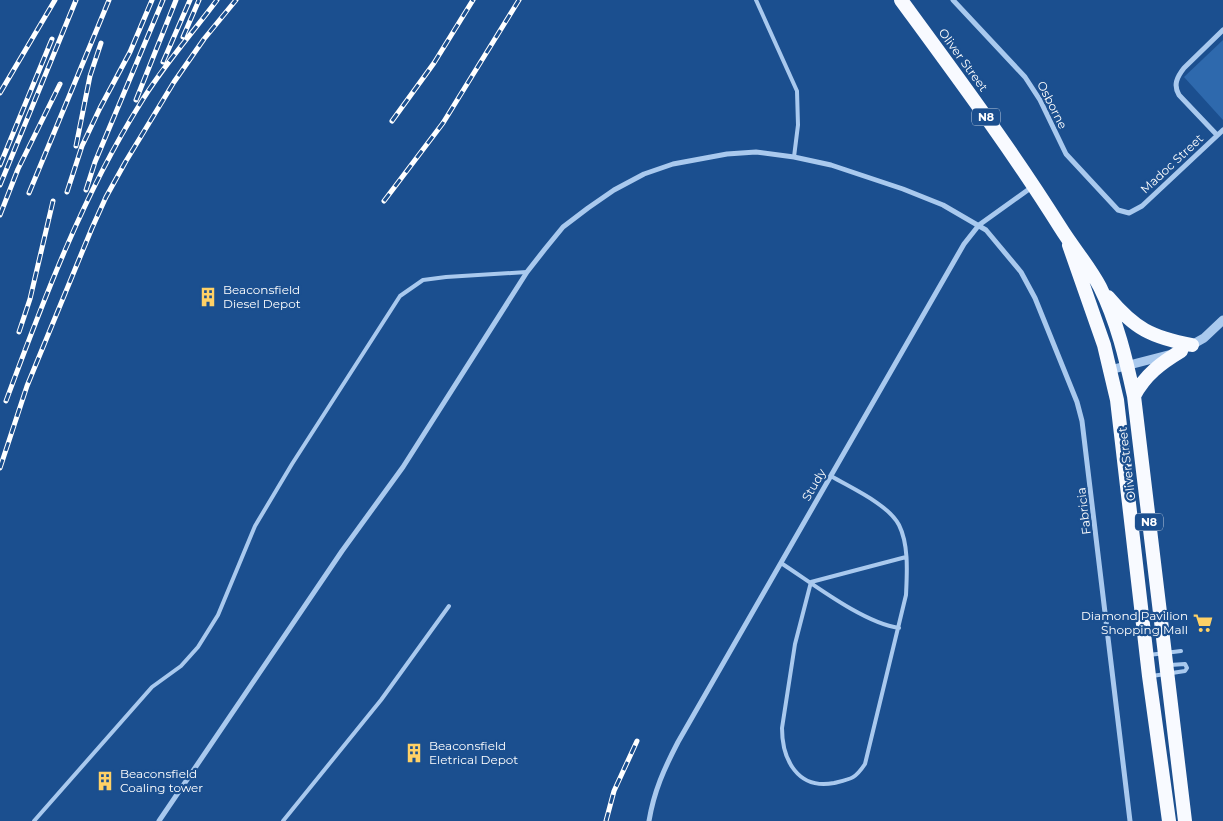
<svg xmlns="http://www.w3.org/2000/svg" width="1223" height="821" font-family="Montserrat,sans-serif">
  <rect width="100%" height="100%" fill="#1b4f8f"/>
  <path fill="#2e69ad" d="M1223 40V120L1184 77Z"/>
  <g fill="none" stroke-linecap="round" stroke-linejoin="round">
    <path stroke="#a9c9ee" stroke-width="4" d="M756 0 797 91 798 125 794 157
      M831 476C851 488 888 504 899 525 909 545 907 573 906 595L865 764C855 779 851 779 834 783 798 790 782 760 782 728L795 644 811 582 906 557
      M781 563C812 583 863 623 899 628
      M1149 655 1181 651
      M1152 676 1185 671 1187 668 1185 664 1170 665
      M34 821 152 687 181 666 198 647 218 615 255 526 292 464 400 296 423 280 446 277 527 272
      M283 821 381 700 449 606"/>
    <path stroke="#a9c9ee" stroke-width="5" d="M953 0 1025 77 1040 100 1066 154 1118 210 1129 213 1142 206 1223 130
      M1217 135 1179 95C1173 85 1177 77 1184 68L1223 30
      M159 821 342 551 403 467 527 272 545 249 563 227 588 208 614 190 644 174 673 164 727 154 756 152 794 157 831 165 903 189 943 205 986 230 1021 272 1035 298 1077 402 1082 421 1130 821
      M649 821C654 791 664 769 678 742L964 244 979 225 1032 187"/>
    <path stroke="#a9c9ee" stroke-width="9" d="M1188 347 1204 338 1223 320
      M1110 370 1168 355"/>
    <path stroke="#f8faff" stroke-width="14" d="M901 0C956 75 1011 149 1060 227 1073 248 1089 266 1100 287 1117 321 1126 359 1134 396L1185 821
      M1069 245 1104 345 1117 400 1149 676 1169 821
      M1108 297C1135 329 1151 337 1192 345
      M1134 396C1145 375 1161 363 1181 351"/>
    <defs>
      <path id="rail" d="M183 37 199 0
        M163 62 190 0
        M0 93 55 0
        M136 100 176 0
        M392 121 434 63 473 0
        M76 146 90 76 101 43
        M0 165 52 39
        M0 185 76 0
        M86 190 95 162 163 0
        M67 192 82 146 100 108 130 52 152 0
        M29 193 109 0
        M384 201 443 123 519 0
        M0 215 18 169 60 84
        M19 332 30 299 53 201
        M6 401C43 301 83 195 140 104 162 67 191 35 217 0
        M0 468 27 386 92 228 106 197 126 161 174 82 204 39 236 0
        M606 821 614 791 637 741"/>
    </defs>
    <use href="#rail" stroke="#fff" stroke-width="5"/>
    <use href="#rail" stroke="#1b4f8f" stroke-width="3" stroke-dasharray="9" stroke-linecap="butt"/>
  </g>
  <defs>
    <symbol id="building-bare" viewBox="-9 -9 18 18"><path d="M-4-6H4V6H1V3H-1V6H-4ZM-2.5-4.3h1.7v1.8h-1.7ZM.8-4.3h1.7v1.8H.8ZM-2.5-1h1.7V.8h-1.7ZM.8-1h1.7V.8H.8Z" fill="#ffd166" stroke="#1b4f8f" stroke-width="2.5" paint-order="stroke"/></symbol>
    <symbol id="supermarket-bare" viewBox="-9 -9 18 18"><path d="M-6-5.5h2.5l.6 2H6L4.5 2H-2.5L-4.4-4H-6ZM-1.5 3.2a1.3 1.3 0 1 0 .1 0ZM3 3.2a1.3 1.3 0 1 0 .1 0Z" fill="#ffd166" stroke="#1b4f8f" stroke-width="2.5" paint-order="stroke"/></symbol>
  </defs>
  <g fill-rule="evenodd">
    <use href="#building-bare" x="194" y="283" width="28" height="28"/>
    <use href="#supermarket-bare" x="1189" y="609" width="28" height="28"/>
    <use href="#building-bare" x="400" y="739" width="28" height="28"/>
    <use href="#building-bare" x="91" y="767" width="28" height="28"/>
  </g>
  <g text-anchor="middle" stroke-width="4.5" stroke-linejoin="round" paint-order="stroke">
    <g fill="#1b4f8f" stroke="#bbcadd" stroke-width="1">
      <rect x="972" y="108.5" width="28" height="17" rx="4"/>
      <rect x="1135" y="513.5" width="28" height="17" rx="4"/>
    </g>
    <g font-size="11" font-weight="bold" fill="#fff">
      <text x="986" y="121">N8</text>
      <text x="1149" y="526">N8</text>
    </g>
    <g font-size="12" fill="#fff" stroke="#1b4f8f">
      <text transform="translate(963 60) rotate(54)" y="4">Oliver Street</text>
      <text transform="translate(1052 105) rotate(63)" y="4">Osborne</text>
      <text transform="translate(1172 164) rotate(-43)" y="4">Madoc Street</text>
      <text transform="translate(1127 464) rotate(-97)" y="4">Oliver Street</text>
      <text transform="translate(814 485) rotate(-60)" y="4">Study</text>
      <text transform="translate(1084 511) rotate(-97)" y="4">Fabricia</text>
    </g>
    <g font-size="12" fill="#fff" stroke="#1b4f8f" text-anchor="start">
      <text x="223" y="294">Beaconsfield<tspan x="223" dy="14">Diesel Depot</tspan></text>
      <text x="1188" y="620" text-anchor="end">Diamond Pavilion<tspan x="1188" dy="14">Shopping Mall</tspan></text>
      <text x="429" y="750">Beaconsfield<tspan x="429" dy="14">Eletrical Depot</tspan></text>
      <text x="120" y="778">Beaconsfield<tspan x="120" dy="14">Coaling tower</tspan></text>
    </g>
  </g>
</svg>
